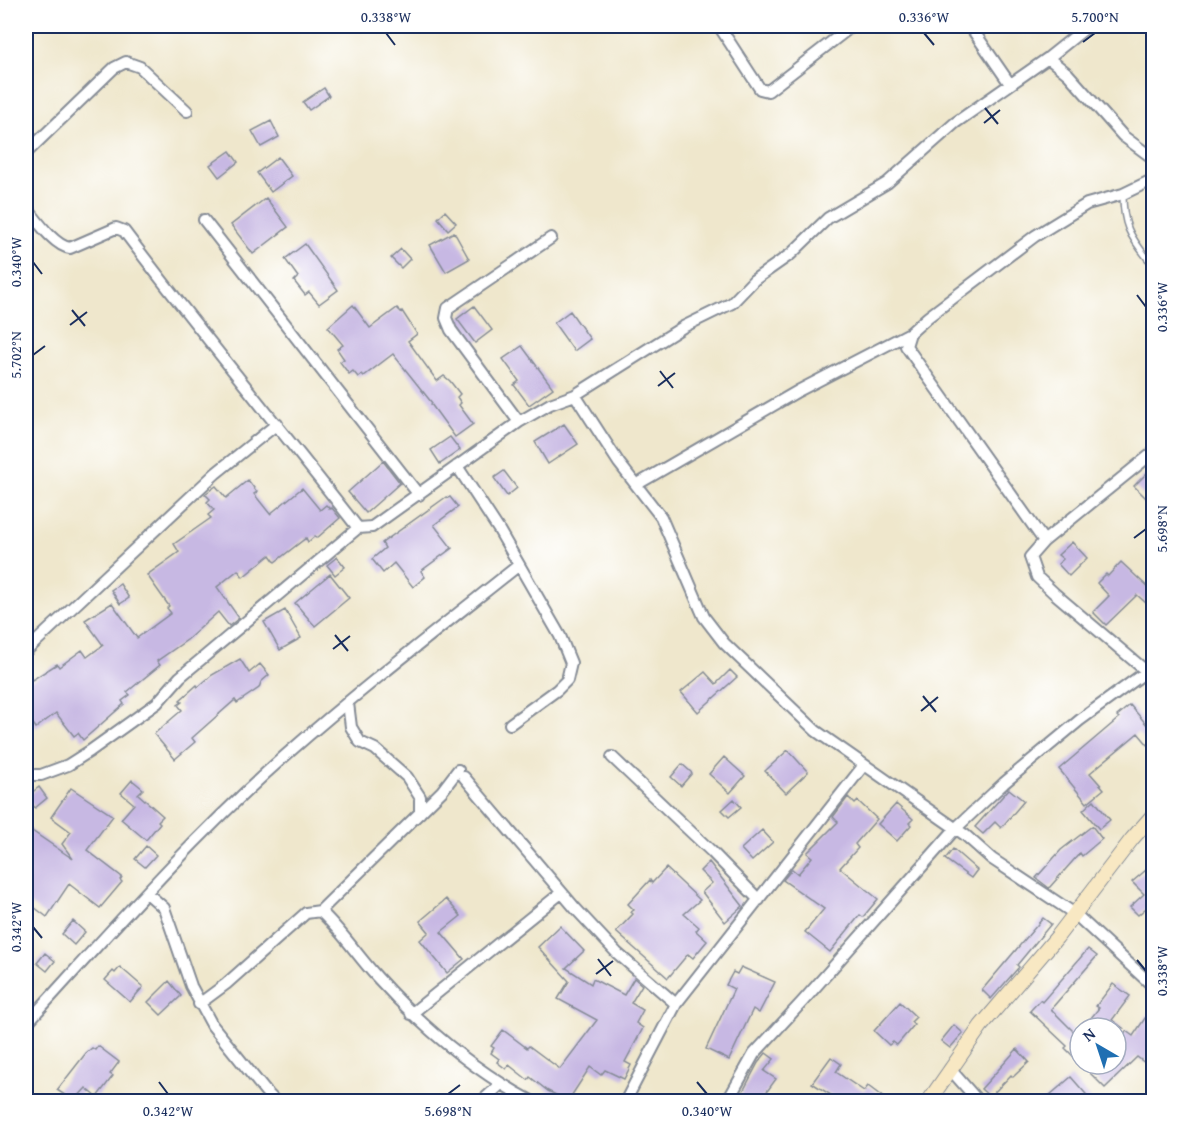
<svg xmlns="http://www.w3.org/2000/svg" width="1179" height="1127" font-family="'Gentium Book Plus',serif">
  <rect width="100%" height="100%" fill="#fff"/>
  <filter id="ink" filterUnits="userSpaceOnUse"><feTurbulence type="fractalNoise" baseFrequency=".0167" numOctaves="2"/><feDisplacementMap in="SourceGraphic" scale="12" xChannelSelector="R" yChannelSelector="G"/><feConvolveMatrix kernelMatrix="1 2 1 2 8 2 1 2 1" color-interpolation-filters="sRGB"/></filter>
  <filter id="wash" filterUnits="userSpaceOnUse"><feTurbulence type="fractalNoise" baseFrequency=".008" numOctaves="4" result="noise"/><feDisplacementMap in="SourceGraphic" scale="24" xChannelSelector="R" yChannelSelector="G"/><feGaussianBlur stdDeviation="1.35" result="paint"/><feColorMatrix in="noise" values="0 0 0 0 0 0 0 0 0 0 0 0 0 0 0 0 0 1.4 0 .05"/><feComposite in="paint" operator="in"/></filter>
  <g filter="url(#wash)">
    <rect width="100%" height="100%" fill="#efe7cc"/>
    <g id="blocks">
      <path fill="#c7b8e3" d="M324 88 329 96 309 110 303 102Z
        M271 121 279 137 261 147 252 131Z
        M230 151 238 162 219 177 210 165Z
        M278 157 292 176 271 192 257 173Z
        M266 198 288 227 253 254 231 225Z
        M445 211 456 223 448 230 438 218Z
        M454 232 469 259 446 272 430 245Z
        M305 244 338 290 319 304 309 292 305 295 294 281 298 277 285 259Z
        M401 249 410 259 401 268 391 258Z
        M353 305 370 328 397 308 401 312 402 311 417 334 408 341 437 381 444 376 450 381 460 394 457 397 461 403 459 405 473 424 455 437 431 404 432 403 393 354 364 376 362 374 358 377 353 371 349 374 340 362 344 359 337 349 343 345 328 327Z
        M474 306 492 330 475 343 457 319Z
        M570 311 590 339 574 351 554 323Z
        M522 346 553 388 529 405 514 385 519 381 503 359Z
        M564 424 578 444 548 464 535 442Z
        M450 437 460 450 440 464 431 450Z
        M383 461 400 483 366 513 348 492Z
        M1154 466V506L1134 486Z
        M504 471 517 488 507 496 494 478Z
        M248 480 257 492 254 494 270 514 302 488 320 510 326 505 330 509 332 508 340 518 317 538 315 536 308 542 306 538 275 562 270 555 243 577 238 570 217 587 239 618 229 626 218 612 187 640 157 661 160 665 127 692 130 695 122 701 124 704 83 740 78 733 74 736 56 713 36 728 26 714V671L32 680 57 664 59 667 82 650 87 657 103 645 85 620 112 603 137 638 171 613 167 608 169 606 147 575 179 552 174 544 211 518 208 515 214 510 207 502 210 499 205 494 216 486 226 498Z
        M446 497 448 498 450 497 458 507 434 525 452 548 421 571 425 577 413 587 394 563 383 573 372 559 385 548 382 543Z
        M1072 542 1087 558 1069 576 1058 564 1063 559 1058 555Z
        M337 557 345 567 335 575 327 565Z
        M1121 562 1154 593V610L1137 595 1106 625 1093 612 1109 596 1097 583 1106 574 1108 576Z
        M330 574 349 598 315 626 295 603Z
        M120 584 129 598 120 604 111 590Z
        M285 610 301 638 280 650 264 622Z
        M240 659 249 673 260 664 269 675 261 682 259 688 237 703 235 700 192 738 195 742 175 759 154 734 182 710 178 705 182 702 180 700 197 685 198 687 212 675Z
        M730 670 737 677 698 712 681 692 705 672 716 684Z
        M1130 705 1154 733V752L1138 733 1090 773 1104 789 1087 803 1059 769 1119 718 1117 716Z
        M788 750 808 772 786 793 765 771Z
        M724 757 745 776 730 793 709 774Z
        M682 764 692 773 681 786 671 777Z
        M132 780 143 789 138 794 163 816 158 821 160 823 146 840 121 819 134 804 121 793Z
        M39 787 47 798 35 808 26 797Z
        M71 788 113 816 87 850 122 877 120 880 122 882 100 908 69 884 47 917 26 901V827L73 859 62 844 71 832 51 817Z
        M1009 789 1024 801 1001 828 995 822 983 834 975 827Z
        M848 797 855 804 858 801 877 819 855 844 858 848 840 868 878 899 863 917 860 915 830 952 805 932 824 909 783 880 792 869 798 874 812 857 807 853 838 822 833 817Z
        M734 799 741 807 729 817 722 810Z
        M1094 800 1110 820 1099 829 1083 810Z
        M896 804 913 819 909 823 911 825 897 841 878 824Z
        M1092 826 1102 839 1082 856 1080 853 1049 888 1036 878 1061 850Z
        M762 830 773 842 752 861 741 849Z
        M146 846 156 855 145 867 135 859Z
        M953 849 977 870 971 878 945 859Z
        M709 862 743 906 725 922 702 892 712 883 700 871Z
        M666 868 700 900 684 914 699 927 696 931 707 941 693 958 688 954 668 978 616 932 633 914 631 912 634 910 628 904 650 880 652 883Z
        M1146 870 1154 879V905L1152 903 1138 915 1130 907 1144 894 1132 882Z
        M446 899 461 916 441 932 464 959 447 973 420 940 429 932 420 921Z
        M1043 918 1051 924 1017 965 1019 967 991 999 982 990Z
        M73 921 85 932 74 945 62 934Z
        M560 926 584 951 566 968 591 984 593 979 624 995 634 978 642 985 631 1003 643 1010 636 1023 643 1028 625 1062 631 1065 624 1079 605 1070 601 1075 590 1067 568 1101 548 1091 530 1077 528 1080 509 1065 506 1069 497 1062 499 1059 491 1053 494 1048 491 1046 503 1030 527 1048 529 1046 560 1069 597 1020 558 999 569 981 538 947Z
        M1088 949 1097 956 1051 1009 1080 1038V1063L1065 1048 1067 1046 1030 1011 1040 1000 1042 1002Z
        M45 953 55 961 47 971 37 963Z
        M120 967 143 987 130 1002 105 980 113 971 115 973Z
        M741 967 775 982 759 1013 753 1009 729 1060 706 1049 734 989 726 985 733 972 737 974Z
        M169 981 181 996 161 1015 148 1002Z
        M1113 984 1130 996 1112 1020 1123 1028H1083L1099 1008 1096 1006Z
        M900 1002 916 1017 911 1022 914 1025 897 1045 893 1042 889 1045 874 1031Z
        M1154 1005V1052L1145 1063 1137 1057 1105 1088 1090 1073 1098 1064H1116V1044L1126 1031 1133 1036Z
        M954 1025 963 1033 950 1048 941 1041Z
        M98 1046 119 1062 110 1074 113 1076 97 1097 86 1088 74 1101 57 1090 86 1053 92 1048 95 1050Z
        M1017 1049 1029 1062 1013 1077 1011 1075 990 1097 981 1089Z
        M766 1053 774 1059 764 1071 776 1079 760 1101H738L758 1063Z
        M831 1057 841 1064 836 1072 864 1091 868 1086 888 1101H840L812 1083Z
        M1071 1077 1092 1101H1043Z"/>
    </g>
  </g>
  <g filter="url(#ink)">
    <use href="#blocks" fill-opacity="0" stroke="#858b95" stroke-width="1.5"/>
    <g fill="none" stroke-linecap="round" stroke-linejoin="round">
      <defs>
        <path id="lane" d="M1123 194C1123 225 1129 235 1148 259"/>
        <path id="street" d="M719 26 760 89 768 91 852 26
          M970 26 1010 84
          M1048 58 1068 74 1123 136 1154 159
          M26 153 114 68 126 62 140 67 187 111
          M26 207C36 219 54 246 70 248L116 228 124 231C200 332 281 429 358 528
          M204 220 419 495
          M575 395 619 463 661 517 704 617 724 643 816 731 965 835 992 859 1075 914 1154 987
          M519 422 451 330 446 318 448 308 551 238
          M457 466 499 530 560 636 571 663 567 680 557 690 510 724
          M636 485 798 391 910 333
          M1044 541 906 346 910 333 928 317 1035 236 1087 204 1123 194 1154 179
          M26 651 216 473 277 424
          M1146 671 1054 593 1037 577 1030 557 1044 541 1154 452
          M348 703 351 727 360 742 375 749 407 777 420 797V813
          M612 757 711 851 759 900
          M28 775H41L68 765 90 751 157 703 180 677 358 528 372 527 519 422 550 404 575 395 683 327 732 303 754 280 791 254 828 218 887 183 955 123 1048 58 1088 26
          M464 777 575 908 617 953 676 1004
          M147 893 164 908 191 986 212 1025 266 1092 276 1102
          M320 911 442 791 458 770
          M199 1004 226 984 306 913 320 911C341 930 357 955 377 977 422 1027 473 1070 533 1102
          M411 1014 561 893
          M26 1024C110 932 193 837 287 754 362 688 441 627 519 565
          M950 1069 979 1102
          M481 1102 501 1084
          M625 1102 676 1004 864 765
          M727 1102 754 1054 803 1001 956 828 1004 783 1080 720 1154 666"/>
        <path id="secondary" d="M928 1102 981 1026 1057 937 1132 839 1154 814"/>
      </defs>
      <use href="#lane" stroke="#858b95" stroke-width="8"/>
      <use href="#street" stroke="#858b95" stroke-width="14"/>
      <use href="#secondary" stroke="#858b95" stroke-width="16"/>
      <use href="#lane" stroke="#fff" stroke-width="5"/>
      <use href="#street" stroke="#fff" stroke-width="10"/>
      <use href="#secondary" stroke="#f8e8c3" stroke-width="14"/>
    </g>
  </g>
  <path fill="none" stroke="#1b2f5e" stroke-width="2" d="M386 33 395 45M924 33 934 45M1083 42 1095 33M985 108 998 124M984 123 1000 110M33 262 42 274M1137 295 1146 307M72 310 85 326M70 325 87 312M33 355 45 346M660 371 673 388M658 386 675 373M1134 538 1146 529M335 635 348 651M333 649 350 636M923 696 936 712M921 711 938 697M33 927 42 938M598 959 611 976M1137 960 1146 971M596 974 613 961M159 1082 168 1094M697 1082 707 1094M448 1094 460 1085"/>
  <rect width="1179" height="1127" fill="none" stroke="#fff" stroke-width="66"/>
  <g transform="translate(1098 1046) rotate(321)"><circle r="28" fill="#ffffff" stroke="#a4acbf" stroke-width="1.5"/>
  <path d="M0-4.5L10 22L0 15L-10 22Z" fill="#1f6fb2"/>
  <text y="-9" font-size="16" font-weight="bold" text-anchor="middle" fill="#1b2f5e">N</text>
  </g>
  <rect x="33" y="33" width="1113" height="1061" fill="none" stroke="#1b2f5e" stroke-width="2"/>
  <g font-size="15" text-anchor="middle" fill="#1b2f5e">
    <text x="386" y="22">0.338°W</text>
    <text x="924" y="22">0.336°W</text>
    <text x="1095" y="22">5.700°N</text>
    <text transform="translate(16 262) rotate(-90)" y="5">0.340°W</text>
    <text transform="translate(1162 307) rotate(-90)" y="5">0.336°W</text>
    <text transform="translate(16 355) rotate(-90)" y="5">5.702°N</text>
    <text transform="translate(1162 529) rotate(-90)" y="5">5.698°N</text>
    <text transform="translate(16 927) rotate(-90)" y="5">0.342°W</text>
    <text transform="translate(1162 971) rotate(-90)" y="5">0.338°W</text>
    <text x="168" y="1116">0.342°W</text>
    <text x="448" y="1116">5.698°N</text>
    <text x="707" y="1116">0.340°W</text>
  </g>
</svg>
